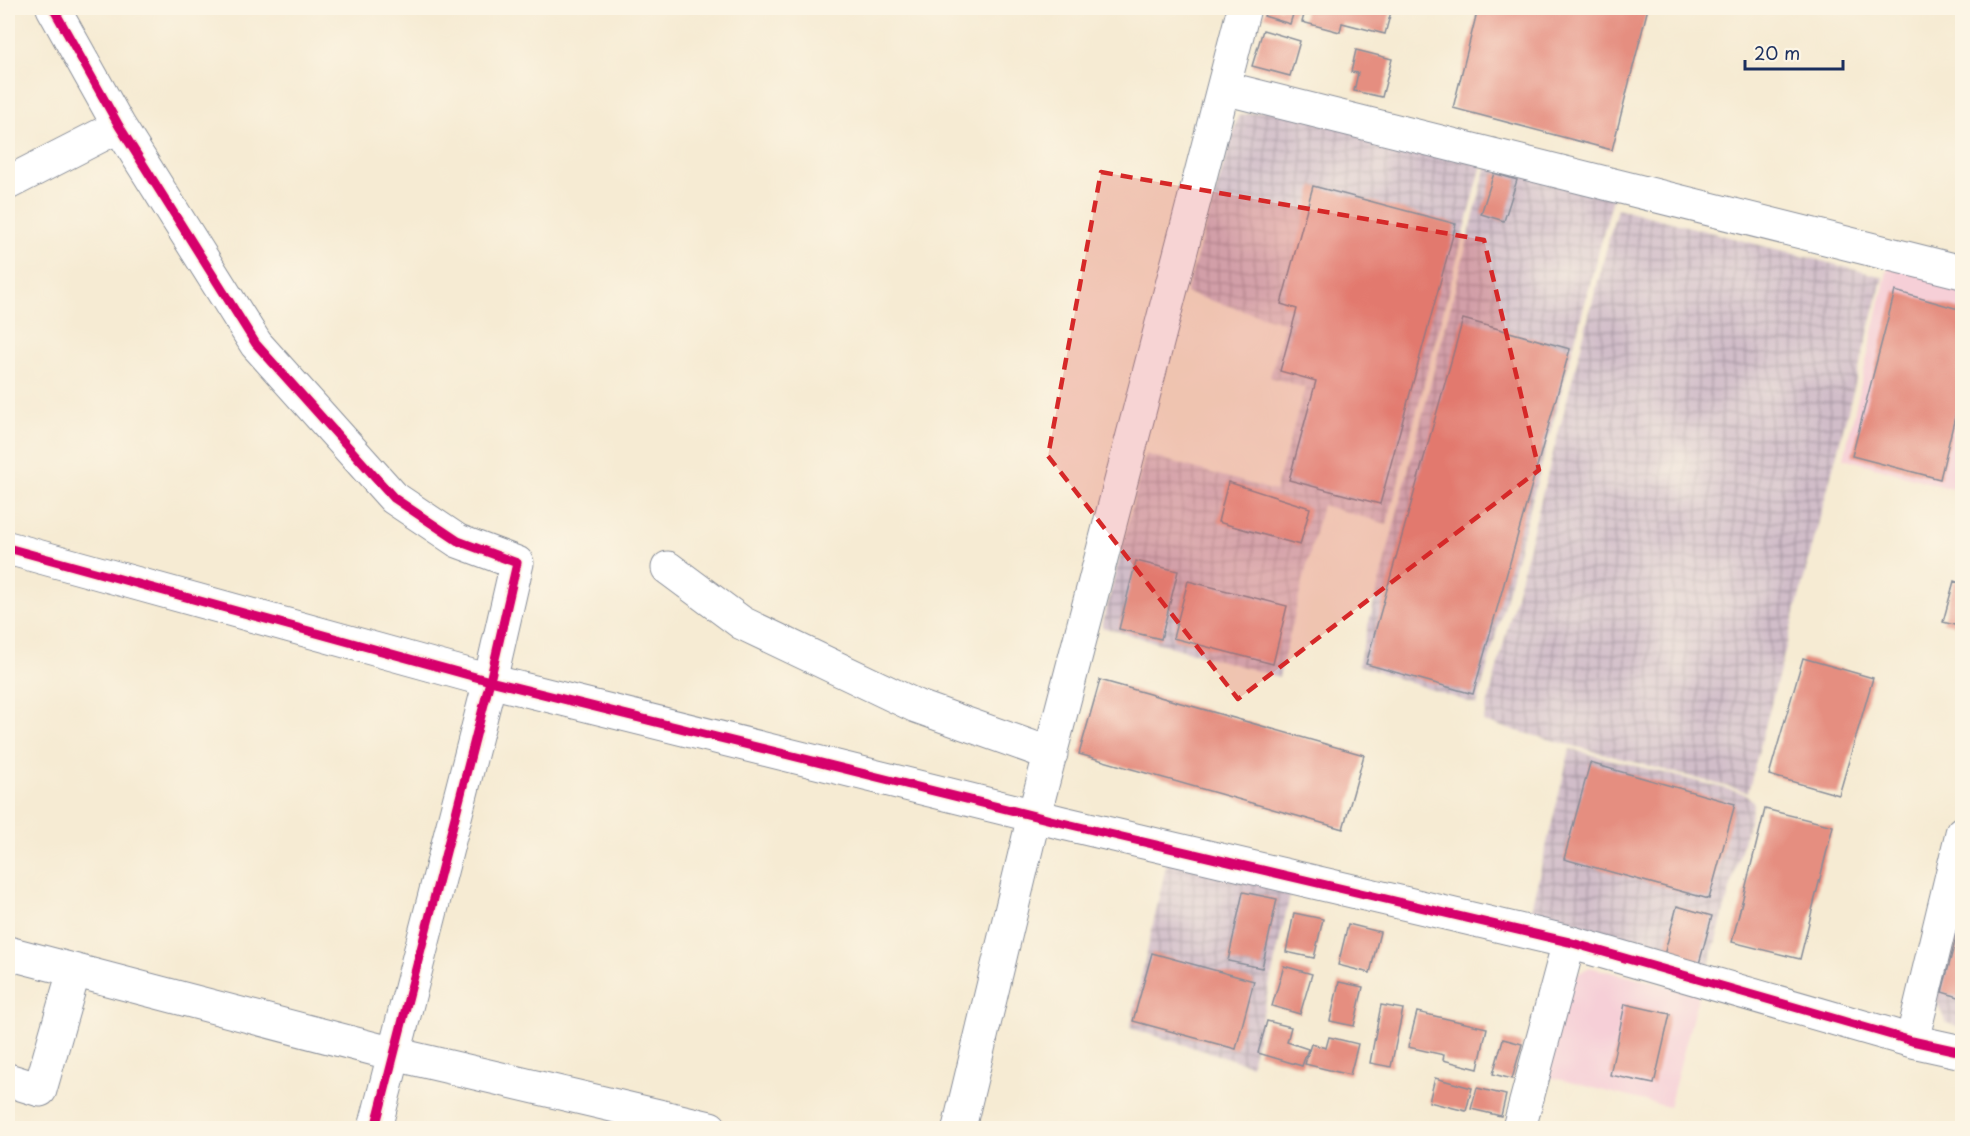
<svg xmlns="http://www.w3.org/2000/svg" width="1970" height="1136" font-family="'Playpen Sans',sans-serif">
  <defs>
    <pattern id="industrial-grid" width="8" height="8" patternUnits="userSpaceOnUse" patternTransform="scale(1.5)"><rect width="8" height="8" fill="#d1bdc9"/><path d="M0 4h8M4 0v8" fill="none" stroke="#a99aa6"/></pattern>
  </defs>
  <rect width="100%" height="100%" fill="#fcf5e5"/>
  <filter id="ink" filterUnits="userSpaceOnUse"><feTurbulence type="fractalNoise" baseFrequency=".0167" numOctaves="2"/><feDisplacementMap in="SourceGraphic" scale="12" xChannelSelector="R" yChannelSelector="G"/><feConvolveMatrix kernelMatrix="1 2 1 2 8 2 1 2 1" color-interpolation-filters="sRGB"/></filter>
  <filter id="wash" filterUnits="userSpaceOnUse"><feTurbulence type="fractalNoise" baseFrequency=".008" numOctaves="4" result="noise"/><feDisplacementMap in="SourceGraphic" scale="24" xChannelSelector="R" yChannelSelector="G"/><feGaussianBlur stdDeviation="1.35" result="paint"/><feColorMatrix in="noise" values="0 0 0 0 0 0 0 0 0 0 0 0 0 0 0 0 0 1.4 0 .05"/><feComposite in="paint" operator="in"/></filter>
  <g filter="url(#wash)">
    <rect width="100%" height="100%" fill="#f6ebd3"/>
    <path fill="#f6cfd7" d="M1890 258 1962 276V492L1844 458Z
      M1589 967 1699 993 1669 1107 1546 1076 1573 977Z"/>
    <path fill="url(#industrial-grid)" d="M1271 109 1483 161 1387 524 1322 505 1279 677 1102 627 1145 454 1275 491 1305 388 1270 377 1285 323 1186 293 1238 116Z
      M1487 165 1613 198 1477 705 1358 665Z
      M1617 208 1883 277 1748 792 1483 722Z
      M1570 749 1746 794 1754 803 1708 969 1528 921Z
      M1168 857 1291 891 1251 1065 1130 1028Z
      M1962 886V1027L1946 1023 1935 998Z"/>
    <g id="blocks">
      <path fill="#e58e80" d="M1267 8H1295L1290 24 1264 16Z
        M1306 8H1392L1385 34 1342 23 1340 32 1302 22Z
        M1478 8H1648L1612 150 1453 108Z
        M1263 30 1300 41 1290 76 1252 66Z
        M1356 50 1392 59 1382 97 1354 91 1358 73 1351 72Z
        M1494 173 1517 180 1504 221 1481 214Z
        M1313 186 1456 224 1380 504 1289 480 1316 381 1280 371 1297 309 1281 304Z
        M1895 291 1962 310V388L1940 479 1852 456Z
        M1463 319 1570 349 1473 694 1366 664Z
        M1228 482 1310 508 1300 545 1218 522Z
        M1136 561 1178 571 1161 639 1119 629Z
        M1188 581 1287 606 1273 664 1173 638Z
        M1954 581 1962 584V627L1943 622Z
        M1803 658 1873 678 1839 795 1769 775Z
        M1100 680 1364 755 1343 829 1079 754Z
        M1590 763 1735 804 1709 899 1564 859Z
        M1765 809 1833 826 1800 959 1732 942Z
        M1243 892 1277 899 1262 968 1228 961Z
        M1677 906 1712 916 1699 964 1664 955Z
        M1294 913 1323 919 1314 958 1286 952Z
        M1962 915V998L1942 992Z
        M1348 924 1380 932 1370 973 1338 965Z
        M1152 953 1254 981 1236 1049 1133 1021Z
        M1284 966 1312 974 1300 1014 1272 1006Z
        M1339 982 1363 987 1354 1026 1330 1021Z
        M1625 1004 1670 1014 1654 1084 1610 1075Z
        M1381 1005 1403 1009 1391 1067 1370 1063Z
        M1417 1012 1487 1028 1478 1069 1443 1060 1444 1055 1408 1047Z
        M1267 1021 1291 1027 1287 1042 1308 1049 1302 1066 1258 1053Z
        M1329 1037 1358 1044 1350 1075 1305 1064 1311 1044 1326 1048Z
        M1503 1039 1522 1044 1512 1079 1493 1074Z
        M1435 1078 1472 1088 1466 1111 1429 1102Z
        M1477 1088 1506 1095 1501 1116 1471 1109Z"/>
    </g>
  </g>
  <g filter="url(#ink)">
    <use href="#blocks" fill-opacity="0" stroke="#888d98" stroke-width="1.5"/>
    <g fill="none" stroke-linecap="round" stroke-linejoin="round">
      <defs>
        <path id="minor" d="M53 8 119 126 256 344 394 498 458 541 517 563 490 681 375 1128
          M1224 88 1962 272
          M8 183 119 126
          M8 548 490 681 1063 823 1569 942 1912 1041 1962 1052
          M668 568 742 623 916 706 1051 754
          M8 953 394 1054 710 1128
          M1912 1041 1962 833
          M8 1080 40 1090 74 971
          M959 1128 1034 816 1244 8
          M1519 1128 1569 942"/>
      </defs>
      <use href="#minor" stroke="#888d98" stroke-width="35"/>
      <use href="#minor" stroke="#fff" stroke-width="33"/>
      <defs>
        <path id="cycleway" d="M53 8 119 126 256 344 394 498 458 541 517 563 490 681 375 1128
          M8 548 490 681 1063 823 1569 942 1912 1041 1962 1052"/>
      </defs>
      <use href="#cycleway" stroke="#fcf5e5" stroke-width="13"/>
      <use href="#cycleway" stroke="#d6006c" stroke-width="9"/>
    </g>
  </g>
  <path fill="#d62828" fill-opacity="0.2" stroke="#d62828" stroke-width="4.5" stroke-dasharray="12 8" stroke-linejoin="round" d="M1101 172 1484 240 1539 470 1238 699 1048 456Z"/>
  <rect width="1970" height="1136" fill="none" stroke="#fcf5e5" stroke-width="30"/>
  <path d="M1745 60v9h98v-9" fill="none" stroke="#1b2f5e" stroke-width="3"/>
  <text x="1754" y="60" font-size="18" fill="#1b2f5e" stroke="#fcf5e5" stroke-width="4.5" paint-order="stroke">20 m</text>
</svg>
